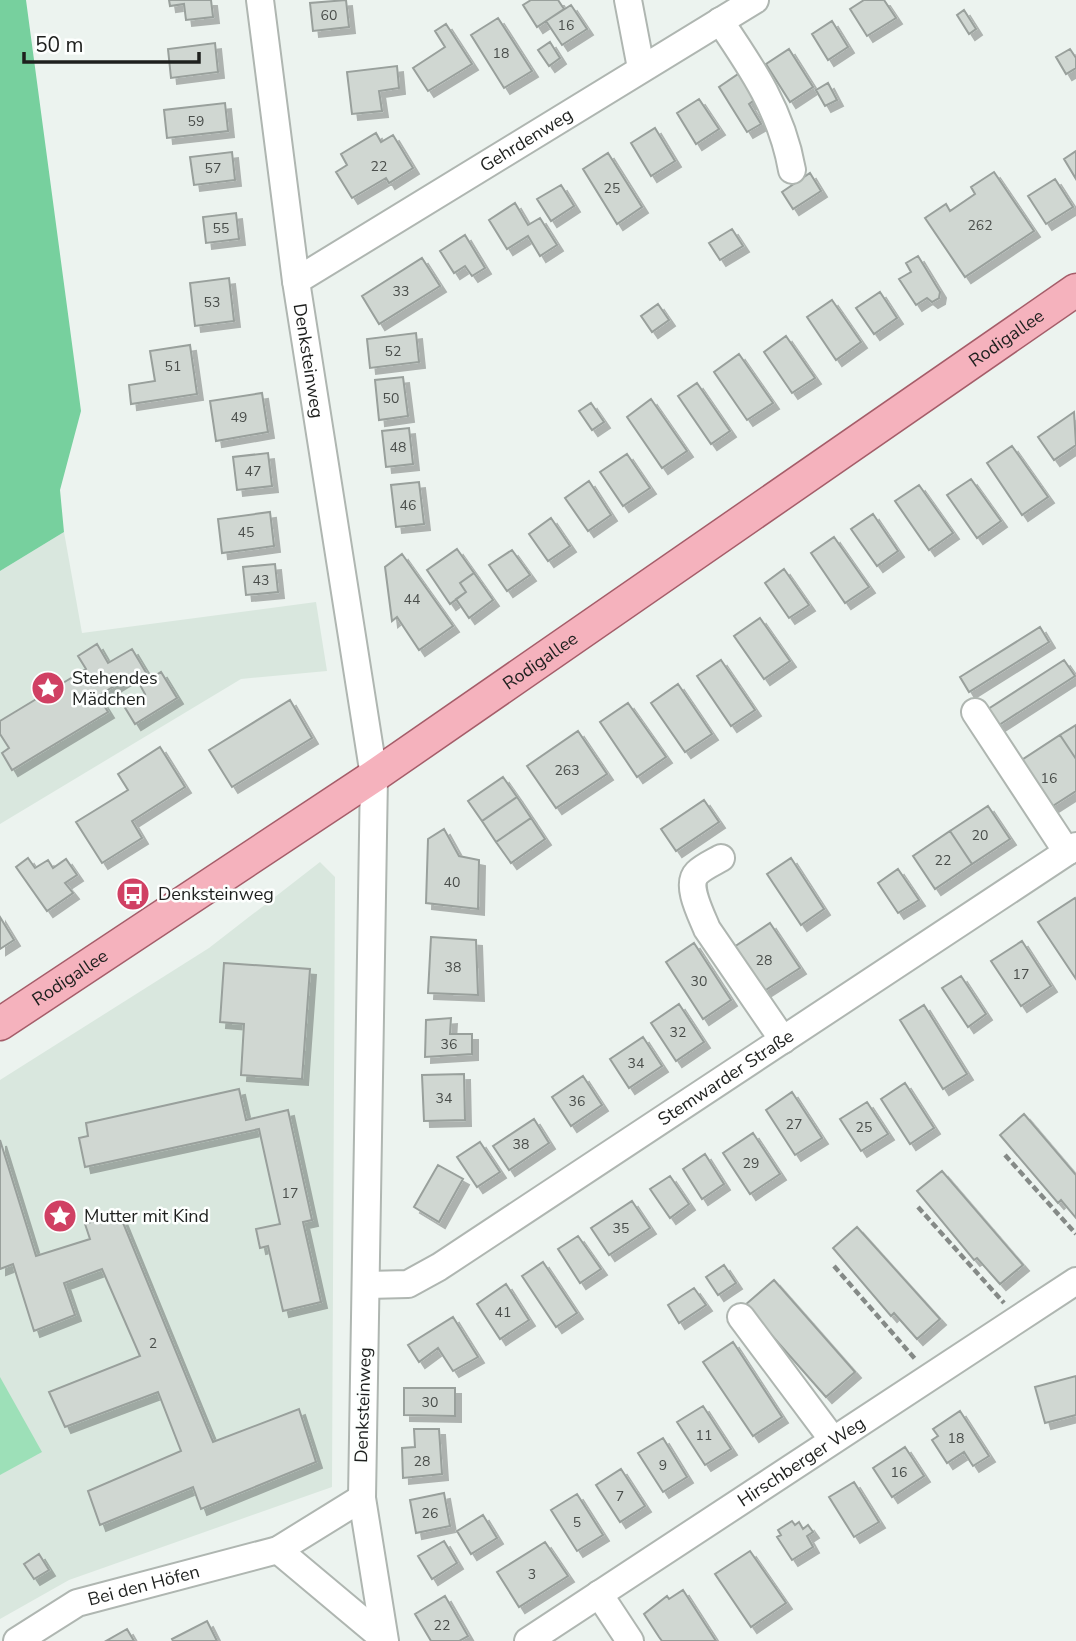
<svg xmlns="http://www.w3.org/2000/svg" width="1076" height="1641" font-family="'Nunito Sans',sans-serif">
  <defs>
    <filter id="shadow"><feDropShadow dx="6" dy="6" stdDeviation="0" flood-color="#0004"/></filter>
  </defs>
  <rect width="100%" height="100%" fill="#ecf3ef"/>
  <path fill="#d9e7de" d="M64 532 82 633 316 602 327 671 241 679 0 824V571Z
    M320 862 335 877 332 1487 69 1580 0 1619V1080L209 948Z"/>
  <path fill="#9de0b8" d="M0 1377 42 1452 0 1475Z"/>
  <path fill="#77d09e" d="M0 0H26L81 411 60 490 64 532 0 571Z"/>
  <path fill="#d0d7d2" stroke="#99a09c" stroke-width="2" filter="url(#shadow)" d="M169 0H211L213 17 186 20 184 4 170 6Z
    M346 0 349 27 313 31 310 3Z
    M531 0H558L564 9 537 27 523 5Z
    M864 0H884L896 18 867 36 850 9Z
    M571 5 587 29 562 45 546 21Z
    M964 10 976 29 969 34 957 15Z
    M498 18 532 71 504 88 471 35Z
    M832 21 848 47 828 60 812 34Z
    M446 24 472 64 428 91 413 68 445 47 435 31Z
    M550 42 560 58 549 66 538 50Z
    M215 43 218 72 171 78 168 49Z
    M789 49 813 87 790 102 766 64Z
    M1070 49 1076 58V68L1066 74 1056 57Z
    M397 66 399 88 379 91 382 111 352 114 347 72Z
    M744 70 760 96 749 104 761 124 747 132 719 87Z
    M828 83 837 100 825 106 816 90Z
    M699 99 719 129 696 144 677 113Z
    M225 103 228 131 167 138 164 110Z
    M655 128 675 161 651 176 631 143Z
    M376 133 381 142 393 135 413 168 389 183 386 178 352 198 336 172 347 165 341 154Z
    M1076 151V179L1064 159Z
    M232 152 235 180 194 185 190 157Z
    M608 153 642 207 617 224 583 169Z
    M994 172 1034 231 965 277 925 218 946 204 950 211 975 194 971 187Z
    M810 173 821 191 793 209 782 192Z
    M1055 179 1073 207 1046 224 1028 196Z
    M561 185 574 206 551 221 537 199Z
    M515 203 528 225 540 218 557 245 540 256 528 236 507 249 489 220Z
    M236 213 239 239 206 243 203 217Z
    M732 229 743 246 720 260 709 243Z
    M465 235 485 268 472 276 465 266 454 273 440 251Z
    M918 256 940 292 939 298 932 302 927 298 916 305 899 279 911 272 906 263Z
    M422 258 440 286 379 324 362 296Z
    M229 278 234 321 195 326 190 283Z
    M880 292 897 318 874 334 856 308Z
    M832 300 861 342 836 360 807 317Z
    M658 304 669 320 652 332 641 316Z
    M416 333 419 362 370 368 367 339Z
    M786 336 815 378 792 393 764 352Z
    M190 345 197 394 131 404 129 385 155 381 150 351Z
    M739 354 773 403 747 420 714 372Z
    M403 377 408 416 379 420 375 380Z
    M697 383 730 431 711 444 678 396Z
    M262 393 268 432 216 441 210 401Z
    M651 399 687 451 662 468 627 417Z
    M591 403 604 422 592 430 579 411Z
    M1074 412 1076 445 1054 460 1038 437Z
    M409 428 413 464 386 467 382 431Z
    M1012 446 1048 497 1022 515 987 463Z
    M268 453 272 486 237 490 233 457Z
    M627 454 650 488 623 506 600 472Z
    M971 479 1001 521 977 538 947 495Z
    M589 481 611 515 588 531 565 498Z
    M419 482 424 524 396 527 391 485Z
    M919 485 953 533 929 550 895 501Z
    M270 512 274 546 222 553 218 519Z
    M873 514 898 551 877 566 851 529Z
    M551 518 570 546 548 561 529 534Z
    M834 537 869 587 845 603 811 553Z
    M457 549 474 573 460 583 466 592 450 604 427 570Z
    M512 550 530 575 507 591 489 565Z
    M402 554 453 626 419 650 397 617 392 621 385 567Z
    M275 564 278 592 246 595 243 567Z
    M784 569 809 605 789 618 765 583Z
    M474 573 493 600 469 618 456 599 466 592 460 583Z
    M760 618 790 661 764 679 734 636Z
    M1040 627 1049 642 969 692 960 677Z
    M97 644 108 663 132 649 150 679 161 672 177 698 135 724 124 706 145 694 134 674 98 696 108 712 12 770 2 753 9 748 0 734V721L86 669 78 656Z
    M721 660 755 710 731 726 697 676Z
    M1064 660 1075 676 996 727 985 711Z
    M678 684 712 734 685 752 651 703Z
    M290 700 312 738 232 787 209 750Z
    M628 703 666 757 637 777 600 722Z
    M1076 725V759L1060 735Z
    M578 731 607 774 556 808 527 766Z
    M1060 735 1076 759V791L1045 811 1014 765Z
    M160 747 185 787 132 821 142 838 102 863 76 822 128 790 118 774Z
    M503 777 517 797 482 821 468 801Z
    M517 797 531 818 496 842 482 821Z
    M704 800 719 822 676 851 661 829Z
    M988 806 1010 839 972 864 950 831Z
    M531 818 545 839 511 863 496 842Z
    M444 829 459 856 479 860 478 909 426 903 428 839Z
    M950 831 972 864 935 889 913 856Z
    M28 858 35 868 48 860 53 868 66 859 77 875 65 883 73 893 47 911 16 867Z
    M791 858 824 909 801 925 767 874Z
    M898 869 919 900 898 913 878 883Z
    M1075 898 1076 900V979L1038 922Z
    M0 917 14 940 0 949Z
    M770 923 800 968 758 995 728 951Z
    M431 937 476 940 478 995 428 993Z
    M1022 941 1051 986 1021 1006 991 961Z
    M694 943 731 1000 703 1019 666 962Z
    M224 963 310 969 302 1079 241 1075 244 1024 220 1022Z
    M961 976 986 1014 968 1027 942 988Z
    M679 1004 704 1042 676 1061 651 1023Z
    M924 1005 967 1074 943 1089 900 1020Z
    M451 1018 450 1034H472V1054L425 1057 426 1020Z
    M643 1037 662 1066 629 1088 610 1059Z
    M464 1074 465 1120 424 1121 422 1075Z
    M583 1076 602 1105 571 1126 552 1097Z
    M905 1083 934 1128 910 1144 881 1099Z
    M239 1089 246 1120 288 1110 312 1220 303 1222 321 1302 283 1311 268 1246 260 1248 256 1229 280 1224 259 1129 85 1167 79 1138 88 1136 86 1123Z
    M792 1092 822 1138 795 1155 766 1110Z
    M867 1102 888 1134 861 1151 840 1119Z
    M1024 1114 1076 1175V1218L1061 1200 1058 1203 1000 1135Z
    M534 1119 549 1143 509 1170 493 1146Z
    M753 1133 780 1174 750 1194 723 1153Z
    M0 1140 36 1256 90 1239 85 1224 119 1213 213 1442 299 1409 316 1462 201 1509 193 1487 100 1525 88 1491 181 1451 158 1392 65 1427 49 1392 140 1356 102 1269 64 1283 75 1315 34 1331 13 1264 0 1269Z
    M480 1142 500 1172 477 1187 457 1157Z
    M705 1154 724 1184 702 1199 683 1169Z
    M438 1165 463 1179 439 1222 414 1207Z
    M942 1171 1023 1265 1000 1284 977 1258 974 1260 917 1191Z
    M670 1176 689 1204 670 1218 650 1189Z
    M632 1201 650 1228 609 1255 591 1228Z
    M857 1227 940 1319 917 1339 894 1313 891 1316 833 1248Z
    M578 1236 601 1269 580 1283 558 1249Z
    M543 1262 577 1313 556 1327 522 1276Z
    M724 1265 736 1283 718 1295 706 1277Z
    M774 1280 855 1372 826 1397 745 1305Z
    M506 1284 529 1320 500 1339 477 1304Z
    M694 1288 706 1305 679 1323 668 1305Z
    M453 1317 478 1357 453 1371 438 1348 419 1362 408 1345Z
    M733 1342 782 1417 753 1436 703 1362Z
    M1076 1376V1415L1045 1423 1035 1387Z
    M404 1388H455V1416L404 1415Z
    M703 1406 731 1449 705 1465 677 1422Z
    M960 1411 989 1456 973 1466 964 1452 947 1463 932 1440 938 1436 933 1429Z
    M414 1429H439L442 1474 403 1478 402 1448 415 1447Z
    M663 1438 687 1477 663 1492 638 1453Z
    M905 1447 924 1476 892 1497 873 1468Z
    M621 1469 645 1506 620 1522 596 1485Z
    M854 1482 879 1522 854 1537 829 1497Z
    M444 1493 450 1526 416 1533 410 1500Z
    M577 1494 603 1535 577 1551 551 1510Z
    M483 1515 497 1538 471 1554 457 1531Z
    M792 1521 795 1525 799 1522 803 1529 808 1525 813 1532 807 1536 813 1547 792 1560 777 1537 781 1535 778 1530Z
    M444 1541 457 1563 432 1579 418 1556Z
    M545 1542 568 1576 519 1607 497 1572Z
    M750 1551 786 1603 751 1627 715 1574Z
    M39 1554 49 1570 34 1579 24 1564Z
    M683 1590 716 1641H662L659 1637 644 1614 667 1596 669 1599Z
    M445 1596 468 1636 459 1641H431L415 1614Z
    M207 1621 217 1641H173L172 1639Z
    M127 1629 134 1641H106Z"/>
  <g fill="none" stroke-linecap="round" stroke-linejoin="round">
    <defs>
      <g id="minor">
        <path id="s1" d="M260 0 296 281 374 776 362 1498 385 1641"/>
        <path d="M628 0 641 68"/>
        <path d="M720 21C752 68 782 112 792 170"/>
        <path id="s2" d="M296 281 755 0"/>
        <path d="M975 712 1067 852"/>
        <path d="M721 858C714 862 703 867 697 873 685 885 702 916 707 929L783 1040"/>
        <path id="s3" d="M367 1285 408 1284 439 1267 1076 846"/>
        <path d="M741 1317 833 1440"/>
        <path d="M278 1550 383 1638"/>
        <path d="M599 1594 630 1641"/>
        <path id="s4" d="M17 1641 77 1603 278 1550 362 1498"/>
        <path id="s5" d="M528 1641 1076 1281"/>
      </g>
      <g id="major">
        <path id="s6" d="M0 1024 374 776 1076 290"/>
      </g>
    </defs>
    <use href="#minor" stroke="#afb6b1" stroke-width="30"/>
    <use href="#major" stroke="#a55d69" stroke-width="35"/>
    <path stroke="#858a87" stroke-width="4.5" stroke-dasharray="7 3.5" stroke-linecap="butt" d="M1005 1155 1076 1234
      M918 1207 1004 1303
      M834 1266 916 1360"/>
    <use href="#minor" stroke="#fff" stroke-width="26"/>
    <use href="#major" stroke="#f5b2bd" stroke-width="32"/>
  </g>
  <defs>
    <symbol id="sight-disc" viewBox="-11 -11 22 22"><circle r="9.5" fill="#d04063" stroke="#fdfffe"/><path d="M0-6L1.8-2.2L6-1.7L2.9 1.2L3.7 5.4L0 3.3L-3.7 5.4L-2.9 1.2L-6-1.7L-1.8-2.2Z" fill="#fff"/></symbol>
    <symbol id="bus-disc" viewBox="-11 -11 22 22"><circle r="9.5" fill="#d04063" stroke="#fdfffe"/><path d="M-5-6H5V4H4V6H2V4H-2V6H-4V4H-5ZM-3.5-4V0h7V-4ZM-3.5 1.2v1.5H-2V1.2ZM2 1.2v1.5H3.5V1.2Z" fill="#fff"/></symbol>
  </defs>
  <g fill-rule="evenodd">
    <use href="#sight-disc" x="29" y="669" width="38" height="38"/>
    <use href="#bus-disc" x="114" y="875" width="38" height="38"/>
    <use href="#sight-disc" x="41" y="1197" width="38" height="38"/>
  </g>
  <g text-anchor="middle" stroke-width="5" stroke-linejoin="round" paint-order="stroke">
    <g font-size="14" fill="#4a4e4b">
      <text x="329" y="20">60</text>
      <text x="566" y="30">16</text>
      <text x="501" y="58">18</text>
      <text x="196" y="126">59</text>
      <text x="379" y="171">22</text>
      <text x="213" y="173">57</text>
      <text x="612" y="193">25</text>
      <text x="980" y="230">262</text>
      <text x="221" y="233">55</text>
      <text x="401" y="296">33</text>
      <text x="212" y="307">53</text>
      <text x="393" y="356">52</text>
      <text x="173" y="371">51</text>
      <text x="391" y="403">50</text>
      <text x="239" y="422">49</text>
      <text x="398" y="452">48</text>
      <text x="253" y="476">47</text>
      <text x="408" y="510">46</text>
      <text x="246" y="537">45</text>
      <text x="261" y="585">43</text>
      <text x="412" y="604">44</text>
      <text x="567" y="775">263</text>
      <text x="1049" y="783">16</text>
      <text x="980" y="840">20</text>
      <text x="943" y="865">22</text>
      <text x="452" y="887">40</text>
      <text x="764" y="965">28</text>
      <text x="453" y="972">38</text>
      <text x="1021" y="979">17</text>
      <text x="699" y="986">30</text>
      <text x="678" y="1037">32</text>
      <text x="449" y="1049">36</text>
      <text x="636" y="1068">34</text>
      <text x="444" y="1103">34</text>
      <text x="577" y="1106">36</text>
      <text x="794" y="1129">27</text>
      <text x="864" y="1132">25</text>
      <text x="521" y="1149">38</text>
      <text x="751" y="1168">29</text>
      <text x="290" y="1198">17</text>
      <text x="621" y="1233">35</text>
      <text x="503" y="1317">41</text>
      <text x="153" y="1348">2</text>
      <text x="430" y="1407">30</text>
      <text x="704" y="1440">11</text>
      <text x="956" y="1443">18</text>
      <text x="422" y="1466">28</text>
      <text x="663" y="1470">9</text>
      <text x="899" y="1477">16</text>
      <text x="620" y="1501">7</text>
      <text x="430" y="1518">26</text>
      <text x="577" y="1527">5</text>
      <text x="532" y="1579">3</text>
      <text x="442" y="1630">22</text>
    </g>
    <g font-size="18" fill="#1e201e" stroke="#fdfffe">
      <text dy="6" stroke="none"><textPath href="#s2" startOffset="270">Gehrdenweg</textPath></text>
      <text dy="6" stroke="none"><textPath href="#s6" startOffset="1218">Rodigallee</textPath></text>
      <text dy="6" stroke="none"><textPath href="#s1" startOffset="364">Denksteinweg</textPath></text>
      <text dy="6" stroke="none"><textPath href="#s6" startOffset="651">Rodigallee</textPath></text>
      <text dy="6" stroke="none"><textPath href="#s6" startOffset="84">Rodigallee</textPath></text>
      <text dy="6" stroke="none"><textPath href="#s3" startOffset="420">Stemwarder Straße</textPath></text>
      <text transform="translate(363 1405) rotate(-88)" y="6">Denksteinweg</text>
      <text dy="6" stroke="none"><textPath href="#s5" startOffset="327">Hirschberger Weg</textPath></text>
      <text dy="6" stroke="none"><textPath href="#s4" startOffset="140">Bei den Höfen</textPath></text>
    </g>
    <g font-size="18" fill="#1e201e" stroke="#fdfffe" text-anchor="start">
      <text x="72" y="684">Stehendes<tspan x="72" dy="21">Mädchen</tspan></text>
      <text x="158" y="900">Denksteinweg</text>
      <text x="84" y="1222">Mutter mit Kind</text>
    </g>
  </g>
  <path d="M24 52v10h175v-10" fill="none" stroke="#1e201e" stroke-width="3.5"/>
  <text x="35" y="52" font-size="21" fill="#1e201e" stroke="#fdfffe" stroke-width="5" paint-order="stroke">50 m</text>
</svg>
